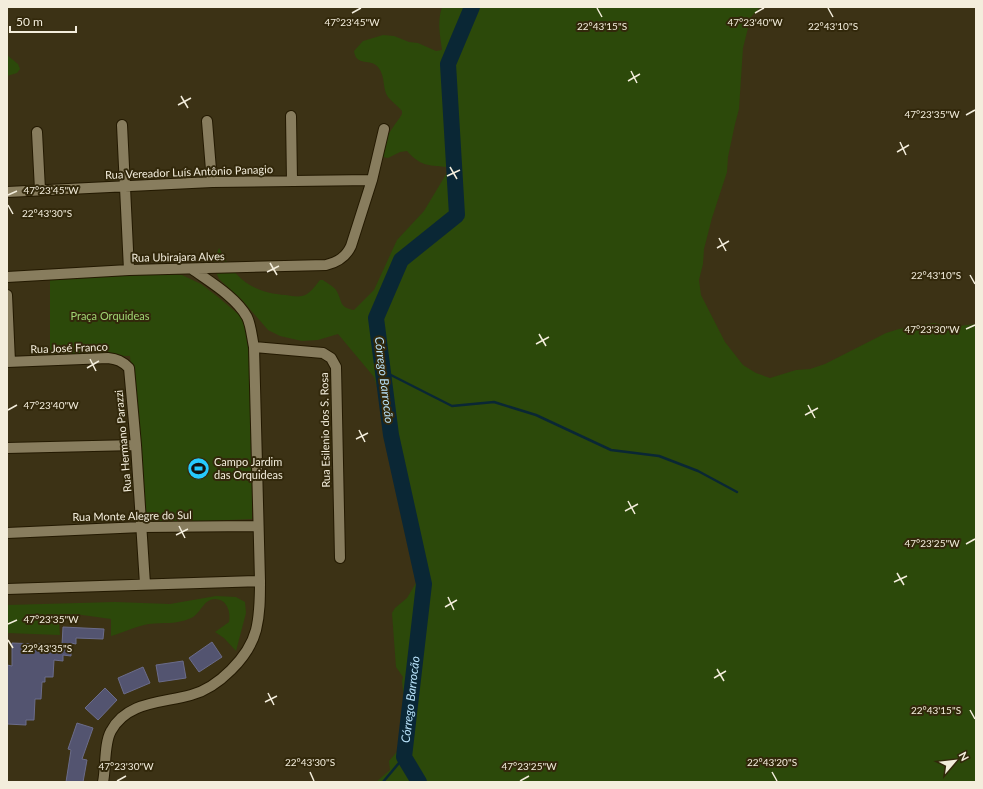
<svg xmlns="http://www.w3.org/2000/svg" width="983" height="789" font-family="Lato,sans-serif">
  <rect width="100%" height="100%" fill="#3c3215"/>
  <path fill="#2c490a" d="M442 7H760L751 17 747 32 743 48 739 109 735 124 728 157 727 172 712 218 704 249 703 264 699 280 701 295 725 342 743 365 756 373 770 378 796 370 810 369 825 364 886 333 899 329 934 323 951 327 976 324V782H376L390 770 389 761 408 739 402 681 403 677 396 667 392 613 395 608 407 598 416 583 421 542 418 526 410 503 407 480 403 463 384 410 374 377 338 334 318 340 302 341 280 336 268 330 242 300 219 279 215 270 214 260 219 248C234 278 252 293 286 295 291 296 297 297 302 296 309 295 315 286 320 280H323C327 283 333 286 336 290 343 301 338 307 354 310L374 290 397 240 424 211 448 171 447 167C426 165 421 166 407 151L400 152 388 158 383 157C379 142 395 126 402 114V111C398 106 392 102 388 97 382 89 386 77 378 67 371 58 356 67 354 51L363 41 383 35 394 36 409 42 418 43 436 51 442 50C440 35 437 22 442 7Z
    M7 55 18 64 20 69 17 73 7 76Z
    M164 273 182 275 201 284 218 297 244 319 254 353 252 519 144 524 130 356 50 355V280Z
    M216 596 236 597 245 602 246 613 236 651 224 638 215 632 229 622C231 612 227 599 215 599 203 599 201 614 191 618 176 625 164 622 149 624 139 625 122 633 111 636V619L75 614 61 615 59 623 60 635 7 633V605L115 602 170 604Z"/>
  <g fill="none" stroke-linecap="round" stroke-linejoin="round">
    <path stroke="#0a2735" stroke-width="2.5" d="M383 371 452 406 494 402 536 415 611 450 659 456 698 471 737 492
      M383 782 404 757"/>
    <path stroke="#0a2735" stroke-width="16" id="s1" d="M419 782 404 757 424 584 391 435 376 318 401 260 457 215 448 64 472 7"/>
  </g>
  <path fill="#535470" stroke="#6b6c8a" d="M63 627 104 629 103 639 76 638V644L71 643V656L63 655V661L54 660 53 677H45V682H42L41 699H35L34 720H26V725L7 724V665L12 666V643L62 645Z
    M212 642 222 657 199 672 189 658Z
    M183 661 186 678 159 682 156 665Z
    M143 667 150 683 124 694 118 678Z
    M105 688 117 700 98 720 85 708Z
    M77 723 93 728 82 759 87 760 83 782H66L71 750 68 749Z"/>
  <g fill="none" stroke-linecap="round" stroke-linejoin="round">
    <defs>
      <path id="minor" d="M291 116 292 181
        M207 121 212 182
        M122 125 129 270
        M37 132 40 190
        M7 192 212 182 372 180
        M7 277 129 270 326 265C338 262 346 257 351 246L372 180 384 129
        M7 295 10 362
        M254 347 323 353 331 358 336 367 340 558
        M7 362 108 358C117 359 122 361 129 368L136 445 145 584
        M7 448 136 445
        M7 533 142 527 258 526
        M7 589 260 581
        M103 782C106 768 104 743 111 731 127 701 163 703 191 695 218 688 249 657 256 630 260 614 260 598 260 581L254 347C252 338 251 325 247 317 236 297 210 282 192 269"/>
    </defs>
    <use href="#minor" stroke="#231900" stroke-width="12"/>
    <use href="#minor" stroke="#887d5e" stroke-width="10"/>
  </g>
  <path fill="none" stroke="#f3eddc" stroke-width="1.5" d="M597 8 602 17M828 8 833 17M352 13 361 8M755 13 764 8M631 71 637 83M628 81 640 74M181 96 188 108M178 105 191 98M966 115 975 110M900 142 906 155M897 152 909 145M450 167 457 179M447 176 460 170M8 195 17 191M8 205 13 214M719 238 726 251M717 248 729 241M270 263 277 275M267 272 279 266M970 275 975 284M966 329 975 325M539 334 546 346M536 344 549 337M90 359 96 371M87 368 99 361M808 405 815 418M8 410 17 405M805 415 818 408M359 430 365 442M356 439 368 433M628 501 635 514M625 511 638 504M179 526 185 538M176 535 188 529M966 544 975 539M897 573 904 585M894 582 907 576M448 597 454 610M445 607 457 600M8 624 17 620M8 640 13 648M717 669 724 681M714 678 726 671M268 693 274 705M265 702 277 696M970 710 975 719M310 772 314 781M772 772 777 781M117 781 126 776M520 781 529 776"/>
  <defs>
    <symbol id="stadium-disc" viewBox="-11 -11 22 22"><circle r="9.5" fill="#26c9fe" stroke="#32280b"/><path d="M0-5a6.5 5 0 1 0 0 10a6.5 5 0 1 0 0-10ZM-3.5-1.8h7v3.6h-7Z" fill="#111"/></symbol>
  </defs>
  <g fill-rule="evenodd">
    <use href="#stadium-disc" x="186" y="456" width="25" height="25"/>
  </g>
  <g text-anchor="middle" stroke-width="4" stroke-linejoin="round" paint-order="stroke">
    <g font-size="11" fill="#f3eddc" stroke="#32280b">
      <text transform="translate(189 172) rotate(-2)" y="4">Rua Vereador Luís Antônio Panagio</text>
      <text transform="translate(178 257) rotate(-1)" y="4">Rua Ubirajara Alves</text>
      <text transform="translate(69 348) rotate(-2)" y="4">Rua José Franco</text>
      <text transform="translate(325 430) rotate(-91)" y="4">Rua Esilenio dos S. Rosa</text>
      <text transform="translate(123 441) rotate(-95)" y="4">Rua Hermano Parazzi</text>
      <text transform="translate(132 516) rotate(-1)" y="4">Rua Monte Alegre do Sul</text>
    </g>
    <g font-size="11" fill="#a0d473" stroke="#32280b">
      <text x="110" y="320">Praça Orquideas</text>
    </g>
    <g font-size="11" fill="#f3eddc" stroke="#32280b" text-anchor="start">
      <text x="214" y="466">Campo Jardim<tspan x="214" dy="13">das Orquideas</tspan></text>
    </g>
    <g font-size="12" font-style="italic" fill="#b7e1f9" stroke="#32280b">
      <text transform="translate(384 380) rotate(83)" y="4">Córrego Barrocão</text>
      <text dy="4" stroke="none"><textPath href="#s1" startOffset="87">Córrego Barrocão</textPath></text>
    </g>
  </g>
  <g font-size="10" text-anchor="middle" fill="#f3eddc" stroke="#32280b" stroke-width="4" stroke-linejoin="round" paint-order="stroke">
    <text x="352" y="26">47°23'45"W</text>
    <text x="755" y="26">47°23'40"W</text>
    <text x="602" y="30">22°43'15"S</text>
    <text x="833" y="30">22°43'10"S</text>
    <text x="932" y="118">47°23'35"W</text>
    <text x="51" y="194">47°23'45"W</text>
    <text x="47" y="217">22°43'30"S</text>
    <text x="936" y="279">22°43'10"S</text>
    <text x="932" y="333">47°23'30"W</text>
    <text x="51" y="409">47°23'40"W</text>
    <text x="932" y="547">47°23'25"W</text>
    <text x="51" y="623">47°23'35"W</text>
    <text x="47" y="652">22°43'35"S</text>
    <text x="936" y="714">22°43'15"S</text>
    <text x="310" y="766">22°43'30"S</text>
    <text x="772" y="766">22°43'20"S</text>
    <text x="126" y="770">47°23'30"W</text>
    <text x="529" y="770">47°23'25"W</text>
  </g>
  <rect width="983" height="789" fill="none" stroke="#f3eddc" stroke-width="16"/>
  <g transform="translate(955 761) rotate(62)" stroke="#32280b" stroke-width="3" paint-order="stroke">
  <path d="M0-3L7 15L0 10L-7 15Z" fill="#f3eddc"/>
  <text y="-6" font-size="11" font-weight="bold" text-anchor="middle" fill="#f3eddc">N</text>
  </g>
  <path d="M10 26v6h66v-6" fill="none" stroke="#f3eddc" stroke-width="2"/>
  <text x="16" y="26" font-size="12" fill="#f3eddc" stroke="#32280b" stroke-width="3" paint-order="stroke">50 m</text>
</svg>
